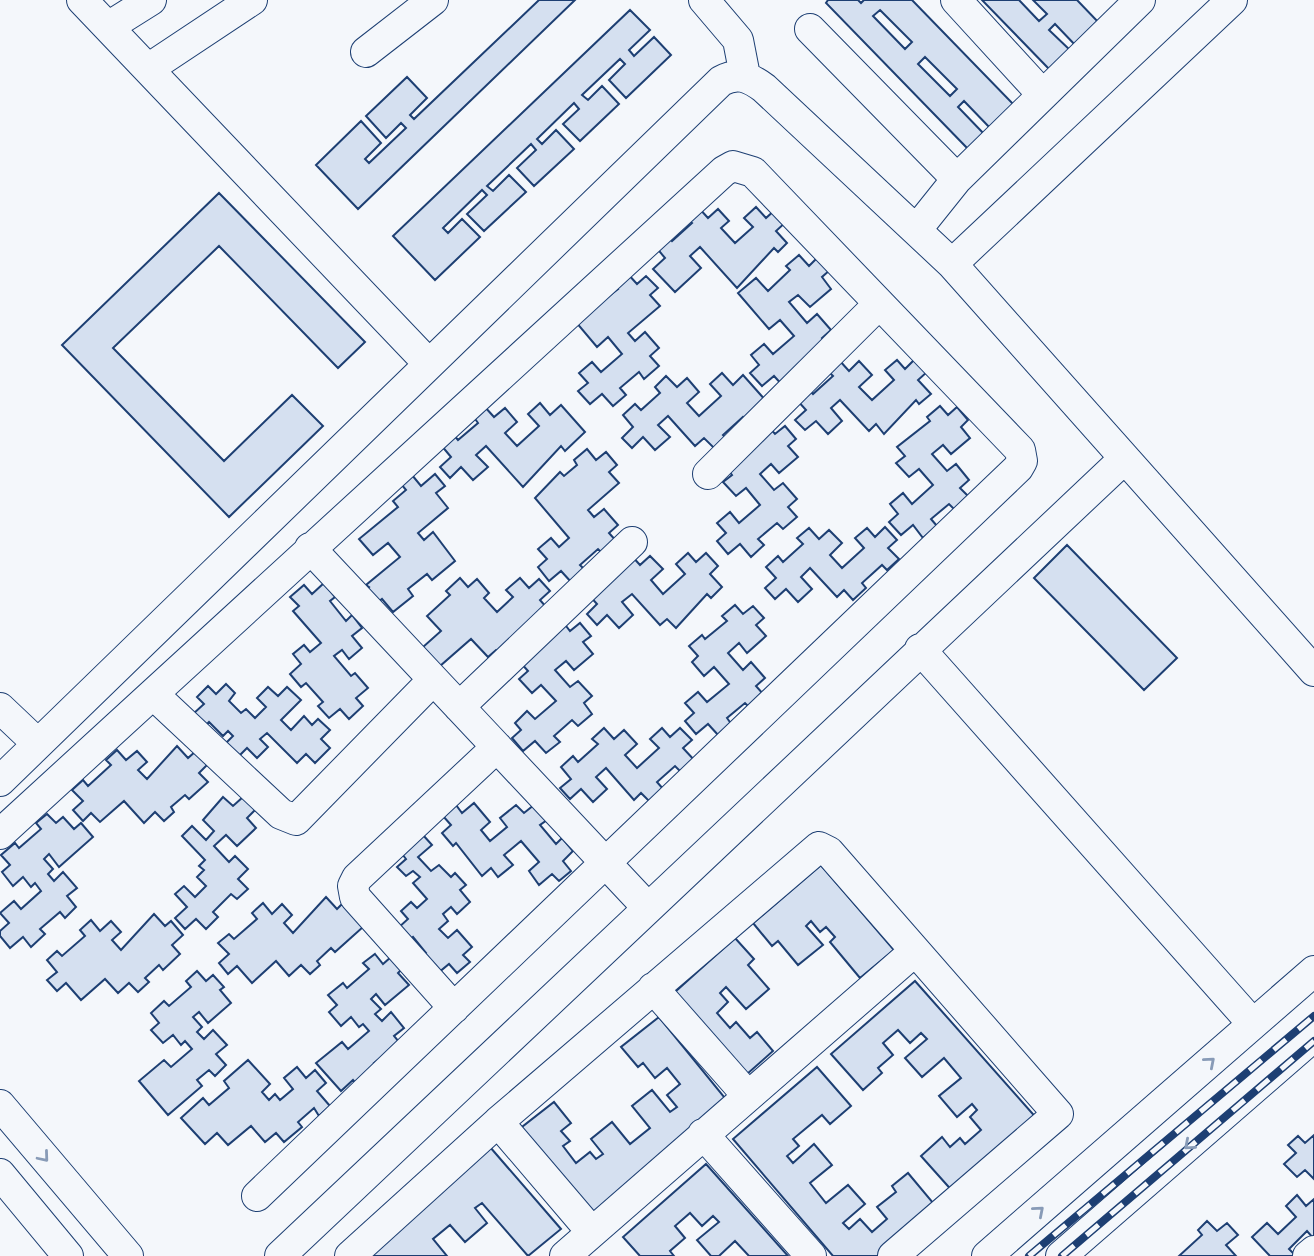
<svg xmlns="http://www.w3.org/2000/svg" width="1314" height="1256" font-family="Montserrat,sans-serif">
  <rect width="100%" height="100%" fill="#f4f7fb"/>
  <path fill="#d5e0f0" stroke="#1d3f73" stroke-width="2" fill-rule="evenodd" d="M539 0H575L358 209 316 165 361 121 381 143 365 159 369 163 406 128 401 123 386 138 366 116 407 77 427 98 410 115 414 119Z
    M828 0H858L861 3 864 0H912L1015 106 992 130 964 101 958 107 986 136 970 151 826 3ZM880 10 912 42 905 49 873 16ZM925 57 957 89 950 96 918 64Z
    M982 0H1019L1039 21 1047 14 1033 0H1077L1101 25 1078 48 1055 24 1049 30 1072 52 1051 71Z
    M630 10 650 30 629 50 634 56 654 37 671 55 626 98 609 80 625 64 620 59 582 95 588 100 602 86 619 104 580 141 563 124 579 109 574 103 537 139 542 144 556 130 574 149 534 186 517 168 536 150 531 144 487 186 493 191 509 175 526 192 484 231 467 214 487 195 482 190 443 228 448 233 462 219 480 237 435 280 393 236Z
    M219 193 365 342 338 368 219 246 113 348 224 461 292 395 323 426 229 517 62 345Z
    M698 207 708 218 718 209 729 221 721 228 735 243 753 227 744 218 756 207 766 218 776 209 787 221 776 231 787 243 778 252 774 248 737 288 700 247 690 256 701 268 675 292 653 269 665 258 655 246 666 235 672 241 692 223 686 218Z
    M799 255 809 266 818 257 830 270 822 277 831 289 810 307 798 295 789 302 807 323 817 314 831 330 822 338 831 348 785 388 774 376 762 386 750 373 759 365 751 355 764 344 773 354 794 336 780 320 769 329 738 293 756 278 768 291 790 270 786 266Z
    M627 273 637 284 646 276 658 288 650 295 660 306 628 333 635 341 645 332 659 348 650 356 659 366 644 379 639 372 620 388 626 395 613 406 602 394 590 404 578 391 588 383 579 373 592 362 601 372 622 354 608 337 597 347 575 321 618 289 614 284Z
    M915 359 927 372 918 380 931 394 919 404 916 400 884 434 876 424 869 431 840 400 831 408 842 421 828 434 816 421 805 430 795 420 806 410 796 399 807 388 813 394 833 376 827 370 839 360 849 371 859 361 872 375 859 387 872 400 894 380 885 370 897 360 905 369Z
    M722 373 733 385 743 375 767 402 747 421 743 417 723 435 726 438 714 448 704 438 695 446 668 416 658 425 670 437 655 450 643 437 632 448 622 438 633 427 623 415 635 404 641 410 660 393 655 387 666 376 677 387 687 378 699 392 687 403 699 416 721 396 710 384Z
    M540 403 550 415 561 405 585 432 565 451 561 446 523 487 486 446 476 455 488 467 473 480 461 467 450 478 440 467 451 457 441 445 453 434 458 440 478 423 473 416 484 406 494 417 505 408 517 422 505 433 517 446 539 426 528 414Z
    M940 406 948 415 957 407 968 420 961 427 970 438 951 454 943 445 932 454 947 471 956 464 969 480 960 488 970 498 955 510 949 504 931 519 937 526 923 538 913 525 901 535 889 522 898 514 890 504 903 493 912 504 933 485 919 469 909 477 896 463 905 456 897 447 930 421 927 417Z
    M767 425 775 434 785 426 796 439 788 446 798 457 779 473 771 464 760 474 774 490 783 483 797 499 788 507 797 517 783 529 777 523 758 539 764 545 751 557 740 544 728 554 717 541 726 533 717 523 730 512 739 523 760 505 746 488 736 496 723 482 732 475 725 466Z
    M587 449 596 460 606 452 617 465 609 472 619 483 588 510 594 517 604 509 618 525 609 533 618 543 604 555 598 549 580 565 586 571 572 583 561 571 549 581 538 567 547 559 538 549 551 538 559 547 569 538 535 498 560 472 564 476 577 465 574 460Z
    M435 474 445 486 436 493 448 508 418 533 424 540 433 532 455 561 432 580 427 574 408 589 413 596 393 612 382 599 373 606 362 593 369 587 366 585 400 557 388 543 373 555 359 539 398 507 393 501 406 490 401 484 412 475 421 486Z
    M885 527 897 540 888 548 899 559 887 570 882 565 862 583 866 588 853 600 844 590 837 597 810 568 801 577 812 589 798 602 786 589 775 599 765 588 776 578 766 567 778 556 783 562 803 544 797 538 809 528 819 539 829 530 842 543 830 555 842 568 864 548 855 538 867 528 875 537Z
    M1067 545 1177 658 1144 690 1034 578Z
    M688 553 696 562 706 553 718 566 710 574 722 587 711 598 707 594 676 628 667 619 660 625 632 594 622 602 633 615 619 628 607 615 597 625 587 614 597 604 587 593 630 554 640 565 650 556 663 569 651 580 663 594 685 574 676 564Z
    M460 578 468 587 477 579 489 593 484 598 497 612 513 597 506 590 520 578 529 588 539 579 550 591 540 600 553 615 503 657 496 650 488 657 471 639 440 666 423 647 441 631 427 616 450 595 446 591Z
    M324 583 335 597 330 601 346 621 352 615 362 628 352 636 362 648 349 659 342 650 334 656 351 676 355 673 368 688 356 698 363 706 349 719 340 709 329 718 318 706 323 702 306 683 301 687 290 674 301 664 293 654 304 645 310 652 321 643 293 611 299 606 290 597 304 585 312 594Z
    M735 605 743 614 753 606 764 618 756 625 766 636 747 653 739 643 728 653 743 670 751 662 765 678 756 686 765 696 751 709 745 703 727 718 732 725 719 736 708 724 696 734 685 721 694 713 685 703 698 692 707 702 729 684 714 667 704 676 692 662 698 656 689 646 702 635 705 639 727 621 722 616Z
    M563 622 570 631 580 623 591 636 583 642 593 654 574 670 566 661 555 670 570 687 578 681 592 696 584 703 592 714 578 726 572 720 554 736 560 742 546 753 535 741 523 751 512 738 521 730 515 723 527 711 535 719 556 701 541 685 532 693 519 679 528 671 520 662Z
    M226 684 235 693 229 701 241 713 246 709 255 718 266 707 257 698 268 687 278 696 287 687 301 700 281 720 291 730 304 716 312 725 318 719 330 730 321 739 330 748 315 763 306 754 297 763 267 733 260 739 268 747 257 758 247 748 236 759 223 746 233 736 228 731 223 736 209 722 205 726 193 714 204 704 197 697 208 686 216 694Z
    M604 728 614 739 624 730 637 744 625 755 637 768 659 748 650 739 662 728 670 737 680 728 692 740 683 748 696 762 683 774 675 766 657 782 664 790 650 802 641 793 634 800 606 768 596 777 607 789 593 802 581 789 570 799 560 788 571 779 561 767 573 756 578 762 598 744 592 739Z
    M177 746 188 758 196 751 208 764 199 773 208 782 189 799 185 795 171 807 174 812 164 821 155 812 144 823 124 801 100 822 91 813 83 821 73 810 83 801 72 790 83 780 88 786 111 765 106 760 117 750 126 760 137 751 147 762 138 770 147 779Z
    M223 797 233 806 243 797 255 810 247 818 256 828 237 846 226 835 214 846 229 862 235 856 248 869 238 879 248 889 237 899 231 894 213 912 218 917 206 929 196 919 185 929 175 918 187 907 175 894 184 886 195 897 206 886 197 877 204 870 199 866 205 860 182 836 192 826 206 840 214 831 203 820Z
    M474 803 490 822 481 830 490 841 507 827 500 818 516 805 524 813 534 805 547 820 540 825 556 844 562 838 573 851 563 861 571 871 559 881 552 874 539 885 529 871 539 862 521 841 504 855 513 865 498 877 491 868 482 876 456 843 453 846 442 833 451 825 443 816 456 805 462 813Z
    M47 814 56 823 63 817 74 829 81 823 93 837 59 867 49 854 44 859 53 869 48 874 54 881 63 872 77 888 67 896 76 907 65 918 60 912 40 929 45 934 31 947 23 937 10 948 0 936V931L9 923 0 913 14 901 21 909 41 891 35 883 31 887 23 877 13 886 2 872 10 865 1 855 15 843 19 848 41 829 36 823Z
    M423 835 432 845 418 857 431 871 439 865 451 877 455 873 466 885 460 890 470 902 457 914 451 907 443 914 448 921 439 929 448 938 457 930 472 947 463 955 470 962 457 973 449 964 438 973 423 956 426 953 413 937 409 940 398 928 408 919 401 911 411 902 417 908 427 899 413 883 420 877 413 871 406 876 397 867 406 859 399 850Z
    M821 865 894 950 860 978 830 942 835 937 826 927 820 932 811 921 806 926 823 945 798 965 778 941 772 946 753 923Z
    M326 897 337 909 342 904 363 927 335 952 331 948 317 961 320 965 310 974 301 965 289 976 276 961 252 983 237 966 228 974 219 963 229 954 218 943 229 934 234 939 257 919 252 913 263 903 272 914 282 904 292 915 284 923 293 933Z
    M154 914 165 926 171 921 183 935 172 945 180 954 163 970 159 965 145 978 149 982 138 992 129 983 118 993 105 979 81 1000 66 983 57 991 47 980 57 972 47 960 57 951 62 956 85 936 80 930 91 920 100 931 111 921 121 932 112 940 121 950Z
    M735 938 754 959 748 965 769 989 746 1009 726 987 720 993 728 1002 717 1013 730 1028 736 1022 750 1038 757 1032 773 1051 738 1082 665 1001Z
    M375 954 383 964 391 957 402 969 398 973 409 985 385 1005 376 994 371 999 381 1009 375 1014 382 1021 391 1012 404 1028 394 1036 404 1048 388 1052 374 1063 380 1069 359 1087 353 1080 341 1091 316 1063 342 1042 348 1049 369 1031 363 1024 359 1027 351 1017 341 1026 329 1012 337 1005 328 995 343 983 347 988 369 969 363 963Z
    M197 971 206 981 213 975 224 987 220 990 231 1003 208 1023 199 1012 193 1017 202 1027 197 1032 204 1039 213 1030 227 1045 216 1054 226 1065 215 1076 209 1070 197 1080 202 1086 168 1115 139 1081 164 1060 171 1067 192 1049 185 1041 181 1045 173 1035 163 1043 151 1030 159 1023 151 1013 164 1001 169 1006 191 987 186 981Z
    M915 981 1039 1121 955 1194 921 1156 942 1137 950 1147 960 1138 965 1144 981 1130 970 1117 977 1110 972 1104 957 1117 939 1096 961 1078 944 1058 922 1077 905 1058 927 1039 921 1033 910 1043 898 1030 883 1043 893 1055 878 1068 882 1073 863 1090 831 1054Z
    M659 1017 729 1103 584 1220 513 1134 554 1102 571 1123 561 1131 570 1141 563 1146 576 1163 590 1152 596 1159 603 1154 591 1139 612 1122 630 1144 650 1128 632 1106 652 1090 670 1112 677 1107 667 1095 680 1084 667 1068 655 1078 643 1063 638 1067 621 1047Z
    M248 1060 270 1084 262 1092 269 1100 275 1094 280 1100 293 1089 284 1078 297 1067 306 1078 315 1070 326 1083 317 1091 330 1106 319 1116 314 1108 298 1122 302 1127 284 1142 276 1133 265 1142 251 1126 228 1145 217 1133 205 1144 181 1118 203 1098 209 1105 229 1088 224 1081Z
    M817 1067 851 1106 830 1124 822 1115 793 1139 799 1146 787 1156 793 1163 814 1144 832 1165 810 1183 826 1203 848 1185 865 1204 843 1223 849 1229 860 1219 872 1232 887 1219 877 1207 896 1192 892 1186 908 1173 939 1210 884 1256H833L733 1139Z
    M1314 1135V1179L1305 1170 1297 1177 1284 1164 1296 1153 1288 1145 1298 1136 1305 1143Z
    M490 1147 561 1229 528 1256 482 1203 475 1208 487 1223 465 1242 450 1225 433 1239 447 1256H364Z
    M706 1164 788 1256H749L735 1241 719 1256H711L697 1240 719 1222 713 1216 702 1226 690 1213 675 1226 685 1238 670 1251 674 1256H640L623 1237Z
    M1297 1195 1306 1206 1314 1199V1239L1307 1231 1289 1249 1296 1256H1270L1252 1237 1267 1223 1278 1234 1296 1217 1286 1206Z
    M1207 1221 1217 1231 1227 1223 1238 1235 1226 1245 1236 1256H1179L1202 1235 1198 1230Z"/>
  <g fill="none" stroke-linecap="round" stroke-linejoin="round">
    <defs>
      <path id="minor" d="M82 0 428 363
        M704 0 738 40 745 76
        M956 0 1043 95
        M108 27 151 0
        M810 29 957 179
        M366 52 433 0
        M148 69 252 0
        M917 229 957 179 1140 0
        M952 264 1232 0
        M708 474 879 304
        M310 548 648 908
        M920 649 1253 1024
        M154 695 281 814 296 820 433 680
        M459 707 632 542
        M0 708 38 744
        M0 781 721 81C738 72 749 77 764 88L952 264 1314 671
        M0 834 724 171 733 166 753 172 1020 450 1022 461 1018 468 257 1196
        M653 988 748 1096
        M454 1008 355 897 353 886 357 878 497 747
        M0 1105 128 1256
        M498 1122 591 1231
        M703 1134 811 1256
        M0 1174 68 1256
        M280 1256 1124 459
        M350 1256 498 1122 819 847 829 852 1058 1114 893 1256
        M565 1256 915 951
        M987 1256 1314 971
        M1061 1256 1314 1036
        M1308 1256 1314 1251"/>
    </defs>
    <use href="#minor" stroke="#1d3f73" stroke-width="32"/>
    <use href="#minor" stroke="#f4f7fb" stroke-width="30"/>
    <defs>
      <path id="rail" d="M1029 1256 1314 1016
        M1062 1256 1314 1041"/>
    </defs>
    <use href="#rail" stroke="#1d3f73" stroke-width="8"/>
    <use href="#rail" stroke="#f4f7fb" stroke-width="5" stroke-dasharray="16" stroke-linecap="butt"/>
  </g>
  <defs><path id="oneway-chevron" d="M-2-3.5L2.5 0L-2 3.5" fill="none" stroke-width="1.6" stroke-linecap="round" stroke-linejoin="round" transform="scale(1.75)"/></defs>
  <g stroke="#889bb7">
    <use href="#oneway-chevron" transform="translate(1210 1062) rotate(-41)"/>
    <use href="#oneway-chevron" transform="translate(1189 1145) rotate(139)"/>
    <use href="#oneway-chevron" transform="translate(44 1157) rotate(50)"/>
    <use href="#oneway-chevron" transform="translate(1039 1211) rotate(-41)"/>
  </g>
</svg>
